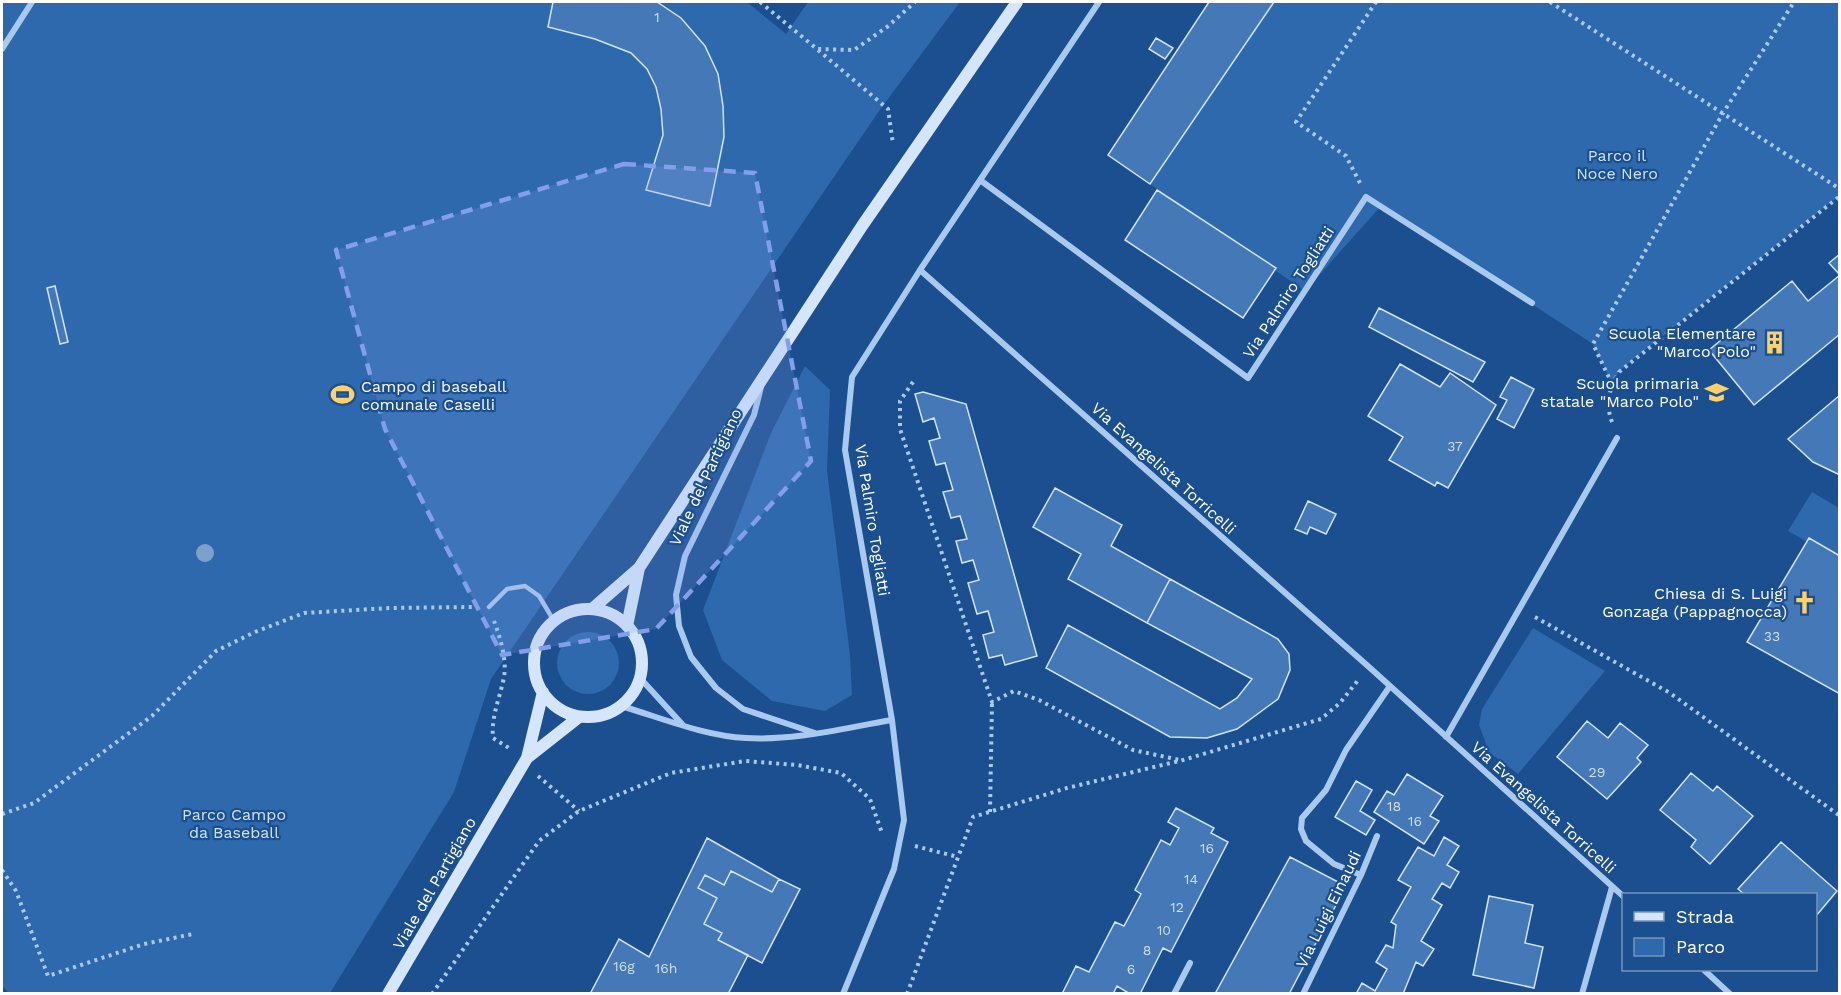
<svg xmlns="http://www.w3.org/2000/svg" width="1841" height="995" font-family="'Work Sans',sans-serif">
  <rect width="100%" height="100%" fill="#1b4f8f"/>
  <path fill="#2e69ad" d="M2 2H747L786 34 808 2H960L879 111 491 679 454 792 330 993 10 994 2 986Z
    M1274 2H1839V196L1630 362 1619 372 1612 384 1593 344 1381 206 1305 291 1150 184Z
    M805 366 830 390 827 471 850 655 852 695 825 711 772 701 722 660 703 610 771 433Z
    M1812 492 1839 508V560L1788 531Z
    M1533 628 1605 671 1518 774 1489 752 1479 725 1482 709Z
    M557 663a31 31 0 1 1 62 0a31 31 0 1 1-62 0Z"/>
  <path fill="#4478b7" stroke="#cfe3fa" stroke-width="1.5" d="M553 2H657L681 18 705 46 718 74 723 106 724 137 710 206 646 190 663 135 661 109 656 87 647 69 631 53 595 39 548 27Z
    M1209 2H1274L1150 184 1108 155Z
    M1156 38 1173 48 1165 59 1149 49Z
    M1157 190 1276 268 1243 318 1125 240Z
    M1840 254V275L1829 263Z
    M1840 275V334L1754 405 1709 350 1792 281 1808 301Z
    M55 286 68 342 60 344 47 288Z
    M1379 308 1485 362 1473 382 1369 327Z
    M1400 364 1440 387 1450 373 1496 405 1448 488 1437 482 1435 486 1389 460 1403 437 1368 416Z
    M1511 377 1534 389 1514 428 1497 419 1507 400 1500 397Z
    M923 392 966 404 1037 656 1005 665 1002 655 989 658 983 635 994 632 988 611 977 614 968 583 979 580 973 560 962 563 956 541 967 539 960 516 951 518 943 492 953 490 945 463 936 465 929 441 940 438 934 418 923 422 915 394Z
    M1840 395V475L1813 462 1788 439Z
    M1055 488 1122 525 1111 546 1170 579 1147 623 1068 579 1081 554 1033 527Z
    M1308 501 1336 514 1326 534 1310 527 1307 534 1295 529Z
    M1809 538 1840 556V694L1747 642Z
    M1170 579 1278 639 1289 654 1290 670 1278 699 1237 729 1207 738 1170 737 1046 668 1068 625 1220 709 1237 698 1252 679 1147 623Z
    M1587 721 1608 738 1620 723 1648 745 1637 758 1641 762 1607 799 1557 757Z
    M1691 773 1713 791 1717 786 1753 816 1710 864 1691 847 1696 840 1660 810Z
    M1407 774 1443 796 1430 816 1439 821 1424 844 1374 812 1387 791 1394 795Z
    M1356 781 1372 790 1360 811 1375 820 1366 835 1335 817Z
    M1176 808 1214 828 1211 833 1228 842 1171 952 1163 948 1140 994H1130L1117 986 1113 994H1062L1076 966 1089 972 1115 922 1124 926 1141 894 1135 890 1161 840 1170 845 1179 828 1168 822Z
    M1444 837 1459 846 1447 865 1459 872 1450 888 1442 883 1432 899 1442 905 1421 941 1434 949 1423 966 1416 962 1403 994H1356L1362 983 1375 991 1387 969 1376 962 1386 945 1393 948 1396 925 1391 922 1411 887 1398 880 1418 847 1434 856Z
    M707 838 779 879 772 892 731 871 724 885 705 875 698 888 717 898 704 924 722 933 718 940 748 955 728 994H590L619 939 649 957Z
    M1781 842 1837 891 1816 916V894H1744L1738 889Z
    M1290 857 1346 886 1289 994H1219L1216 992Z
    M731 871 772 892 779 879 800 889 762 963 718 940 722 933 704 924 717 898 698 888 705 875 724 885Z
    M1489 896 1533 905 1525 943 1543 947 1534 988 1473 975Z"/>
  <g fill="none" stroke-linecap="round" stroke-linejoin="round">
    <path stroke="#a9c9ee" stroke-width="4" stroke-dasharray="3 4.5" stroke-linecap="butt" d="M760 2 817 49 854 50 887 27 915 2
      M1550 2 1840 189
      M818 50 888 109 893 144
      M1360 183 1346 156 1296 122 1376 2
      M913 382 900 401V429L992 702 1014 691 1039 700 1133 750 1180 760
      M1612 384 1593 344 1723 113 1794 2
      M1612 422C1605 403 1609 389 1619 372L1840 196
      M1535 617 1670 693 1840 816
      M494 621C500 637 507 659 504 677 500 698 491 716 493 738L509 748
      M538 776 579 811
      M990 812 992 702
      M2 814 34 803 152 716 216 651 255 632 304 613 390 608 472 607
      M915 846 958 857
      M2 870 16 891 48 976 144 944 193 934
      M432 994 539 841 579 811 671 773 745 761 797 765 841 773 870 799 882 833
      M907 994 973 817 1067 788 1183 760 1321 719 1340 703 1359 679"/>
    <path stroke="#a9c9ee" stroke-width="4.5" d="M489 607 507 589 525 586 539 596 554 621"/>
    <path stroke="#a9c9ee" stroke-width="6" d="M2 49 32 2
      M980 180 1248 378 1366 197 1532 303
      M920 270 1369 667 1624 897
      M761 387 754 415 685 556 676 595 679 626 691 657 716 688 743 709 815 733
      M640 678 682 724
      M621 706C662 718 704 736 746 738 795 741 844 728 892 720
      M1446 737 1617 438
      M1361 875 1334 864 1306 841 1301 829 1302 818 1326 790 1346 750 1390 686
      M1704 970 1730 994
      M843 994 894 869 904 820 892 720 845 450 852 377 920 270 1099 2
      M1174 994 1190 963
      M1303 994 1361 875 1377 836
      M1582 994 1612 887"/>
    <path stroke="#d6e6fa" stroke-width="12" d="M534 663a54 54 0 1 1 108 0a54 54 0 1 1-108 0Z
      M592 609 639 568 862 226 1017 2
      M627 626 639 568
      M527 758 579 717
      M388 994 527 758 543 692"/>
  </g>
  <circle fill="#7ea0ca" cx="205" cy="553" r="9"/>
  <path fill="#839eea" fill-opacity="0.2" stroke="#839eea" stroke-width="4.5" stroke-dasharray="12 8" stroke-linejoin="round" d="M624 164 755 173 811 461 656 629 502 655 385 429 336 250Z"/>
  <defs>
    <symbol id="building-bare" viewBox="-9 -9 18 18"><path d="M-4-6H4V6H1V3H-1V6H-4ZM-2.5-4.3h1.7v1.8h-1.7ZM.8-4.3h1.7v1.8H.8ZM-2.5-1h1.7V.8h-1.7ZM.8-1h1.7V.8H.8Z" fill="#ffd166" stroke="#1b4f8f" stroke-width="2.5" paint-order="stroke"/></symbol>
    <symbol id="school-bare" viewBox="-9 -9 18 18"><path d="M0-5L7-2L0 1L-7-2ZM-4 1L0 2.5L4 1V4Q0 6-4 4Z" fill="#ffd166" stroke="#1b4f8f" stroke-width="2.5" paint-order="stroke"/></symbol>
    <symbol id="stadium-bare" viewBox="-9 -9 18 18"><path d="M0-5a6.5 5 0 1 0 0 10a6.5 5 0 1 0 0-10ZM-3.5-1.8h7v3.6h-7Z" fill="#ffd166" stroke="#1b4f8f" stroke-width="2.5" paint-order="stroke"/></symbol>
    <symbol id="church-bare" viewBox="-9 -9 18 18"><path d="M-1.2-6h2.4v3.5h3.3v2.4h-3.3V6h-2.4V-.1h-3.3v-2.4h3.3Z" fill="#ffd166" stroke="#1b4f8f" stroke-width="2.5" paint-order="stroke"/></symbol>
  </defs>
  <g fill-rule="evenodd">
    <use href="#building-bare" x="1758" y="326" width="33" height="33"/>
    <use href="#school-bare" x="1700" y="376" width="33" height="33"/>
    <use href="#stadium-bare" x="326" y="378" width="33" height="33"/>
    <use href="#church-bare" x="1788" y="586" width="33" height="33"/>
  </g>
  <g text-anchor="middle" stroke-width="4.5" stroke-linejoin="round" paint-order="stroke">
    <g font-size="14" fill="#d0dded">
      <text x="657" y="22">1</text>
      <text x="1455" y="451">37</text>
      <text x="1772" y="641">33</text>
      <text x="1597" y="777">29</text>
      <text x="1394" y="811">18</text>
      <text x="1415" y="826">16</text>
      <text x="1207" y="853">16</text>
      <text x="1191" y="884">14</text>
      <text x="1177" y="912">12</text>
      <text x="1164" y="935">10</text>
      <text x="1147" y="955">8</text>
      <text x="624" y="971">16g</text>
      <text x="666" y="973">16h</text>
      <text x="1131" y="974">6</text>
    </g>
    <g font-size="16" fill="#cfe3fa" stroke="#1b4f8f">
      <text x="1617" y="161">Parco il<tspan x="1617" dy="18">Noce Nero</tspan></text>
      <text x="234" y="820">Parco Campo<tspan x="234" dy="18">da Baseball</tspan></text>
    </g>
    <g font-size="16" fill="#fff" stroke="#1b4f8f">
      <text transform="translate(1288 292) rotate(-57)" y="6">Via Palmiro Togliatti</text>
      <text transform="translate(1164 468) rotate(42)" y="6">Via Evangelista Torricelli</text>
      <text transform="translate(705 477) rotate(-65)" y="6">Viale del Partigiano</text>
      <text transform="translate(873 520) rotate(81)" y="6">Via Palmiro Togliatti</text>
      <text transform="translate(1544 807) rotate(42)" y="6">Via Evangelista Torricelli</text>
      <text transform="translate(434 883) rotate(-60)" y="6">Viale del Partigiano</text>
      <text transform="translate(1328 909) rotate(-64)" y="6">Via Luigi Einaudi</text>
    </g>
    <g font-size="16" fill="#fff" stroke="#1b4f8f" text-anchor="end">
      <text x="1756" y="339">Scuola Elementare<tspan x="1756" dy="18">"Marco Polo"</tspan></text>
      <text x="1699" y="389">Scuola primaria<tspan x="1699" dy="18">statale "Marco Polo"</tspan></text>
      <text x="361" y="392" text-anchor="start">Campo di baseball<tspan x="361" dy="18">comunale Caselli</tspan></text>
      <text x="1787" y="599">Chiesa di S. Luigi<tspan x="1787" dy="18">Gonzaga (Pappagnocca)</tspan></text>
    </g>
  </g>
  <rect width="1841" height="995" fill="none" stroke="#ffffff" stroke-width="6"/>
  <rect x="1622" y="893" width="195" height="78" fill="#1b4f8f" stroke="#7695bc" stroke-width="1.5"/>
  <rect x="1634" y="912" width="30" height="9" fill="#d6e6fa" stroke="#7695bc" stroke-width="1.5"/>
  <text x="1676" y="923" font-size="18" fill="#ffffff">Strada</text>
  <rect x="1634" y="938" width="30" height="18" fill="#2e69ad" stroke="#7695bc" stroke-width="1.5"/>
  <text x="1676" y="953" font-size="18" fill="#ffffff">Parco</text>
</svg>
